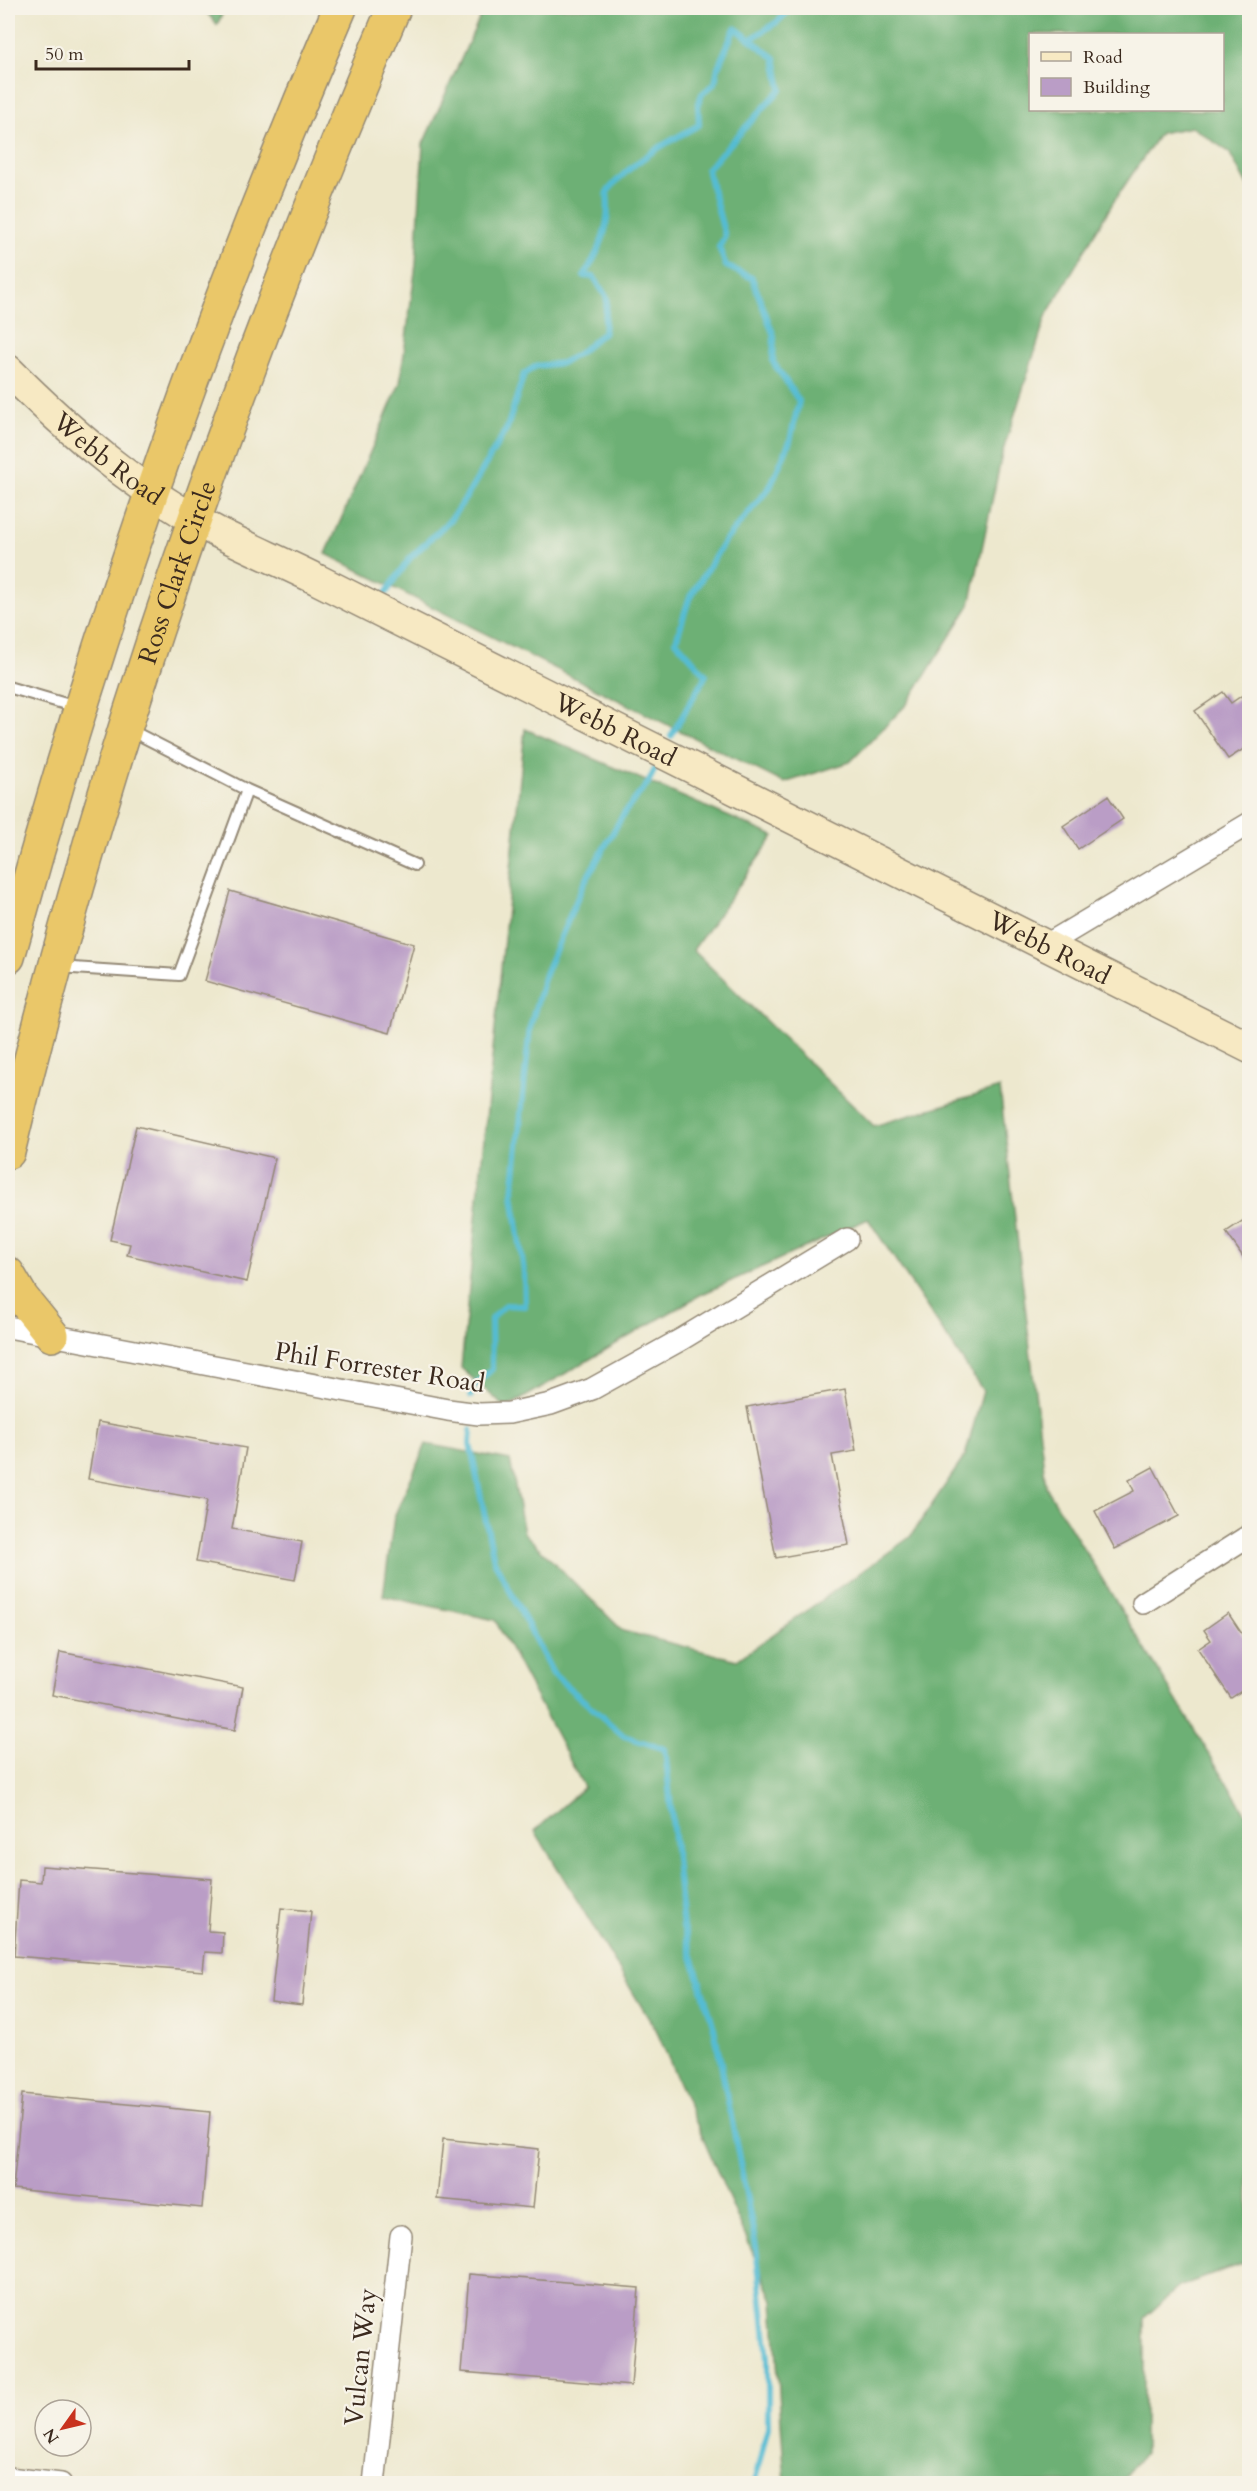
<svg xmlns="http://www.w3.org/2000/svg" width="1257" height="2491" font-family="Cardo,serif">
  <rect width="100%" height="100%" fill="#f7f3e8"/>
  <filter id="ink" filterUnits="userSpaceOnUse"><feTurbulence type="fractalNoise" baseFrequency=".0167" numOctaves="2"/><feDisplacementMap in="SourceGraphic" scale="12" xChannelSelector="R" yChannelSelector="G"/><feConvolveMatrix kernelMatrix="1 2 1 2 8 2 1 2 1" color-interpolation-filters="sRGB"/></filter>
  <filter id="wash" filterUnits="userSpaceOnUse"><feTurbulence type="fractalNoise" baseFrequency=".008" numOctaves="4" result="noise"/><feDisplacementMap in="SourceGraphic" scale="24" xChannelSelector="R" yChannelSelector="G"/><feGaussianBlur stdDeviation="1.35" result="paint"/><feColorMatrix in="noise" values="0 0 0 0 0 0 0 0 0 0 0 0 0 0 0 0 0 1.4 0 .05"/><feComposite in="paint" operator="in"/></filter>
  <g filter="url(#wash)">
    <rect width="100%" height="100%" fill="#ede8ce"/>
    <path fill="#6db074" stroke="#546d49" stroke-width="1.5" fill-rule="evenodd" d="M203 8H225L217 25Z
      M484 8H1249V189L1229 152 1192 127 1160 133 1114 201 1047 314 1002 454 970 605 907 704 850 762 784 783 326 554 400 383 416 264 423 144ZM1030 34H1222V110H1030Z
      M525 729 774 836 693 950 874 1126 1000 1088 1046 1487 1249 1819V2261L1179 2287 1144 2318V2453L1120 2483H785L773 2300 657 2032 535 1831 584 1787 495 1620 383 1596 394 1517 426 1444 510 1460 524 1533 623 1631 737 1660 910 1537 965 1456 983 1391 868 1219 700 1295 506 1408 461 1368Z"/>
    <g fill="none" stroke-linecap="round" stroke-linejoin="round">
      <path stroke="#55bcd3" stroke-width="6" d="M751 39 777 22 792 8
        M386 593 410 558 450 520 467 496 507 428 524 374 536 366 562 363 579 353 604 332 607 298 594 277 584 276C601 248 611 226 607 192 632 161 664 144 699 125L698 105 702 94 715 83 718 67 735 28 775 58 781 89 707 169 725 236 719 247 726 266 752 278 774 336 773 362 799 401 790 441 770 487 724 542 689 599 676 641 706 675 671 736
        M471 1396 472 1388 492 1369 491 1319 505 1305 525 1306 524 1272 513 1194 530 1027 545 974 584 883 624 813 648 783 655 769
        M471 1430 470 1444 494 1560 553 1674 624 1736 665 1749 683 1927 714 2028 756 2246 768 2358V2427L754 2484"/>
    </g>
    <g id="blocks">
      <path fill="#ba9dc6" d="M1250 690V745L1228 759 1195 711 1223 692 1231 703Z
        M1108 796 1123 819 1078 849 1063 826Z
        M230 891 414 944 390 1033 205 981Z
        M136 1126 275 1158 247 1282 127 1255 130 1244 110 1240Z
        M1250 1216V1267L1226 1232Z
        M845 1389 856 1451 832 1455 849 1545 776 1558 747 1407Z
        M98 1422 246 1448 232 1529 302 1542 295 1580 196 1562 207 1500 88 1479Z
        M1153 1467 1179 1516 1115 1549 1095 1511 1134 1491 1129 1480Z
        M1228 1613 1250 1646V1685L1231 1698 1198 1649 1211 1640 1204 1630Z
        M60 1652 243 1687 235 1730 52 1695Z
        M42 1866 212 1879 208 1931 223 1932 222 1953 205 1952 203 1971 14 1956 19 1880 41 1882Z
        M281 1908 311 1911 302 2005 271 2001Z
        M22 2094 210 2112 202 2208 13 2189Z
        M443 2139 539 2149 533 2208 437 2199Z
        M469 2274 639 2288 631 2386 461 2372Z"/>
    </g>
  </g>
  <g filter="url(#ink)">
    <use href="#blocks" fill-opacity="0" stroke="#948976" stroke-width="1.5"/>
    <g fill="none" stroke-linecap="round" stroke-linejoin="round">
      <defs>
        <path id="lane" d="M8 687 76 707
          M128 729 247 790 415 865
          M58 967 179 975 247 790"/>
        <path id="street" d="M1046 945 1250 823
          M8 1327 448 1410 479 1414 509 1413 551 1404 592 1389 682 1339 847 1239
          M1143 1603 1250 1535
          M8 2478 61 2484
          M374 2484 401 2236"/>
        <g id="secondary">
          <path id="s1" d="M8 370C70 432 138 491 217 532 251 549 286 564 320 581L1250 1048"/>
        </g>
        <g id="highway">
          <path d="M8 957C96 633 207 316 340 8"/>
          <path id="s2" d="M8 1152C101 760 235 378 394 8"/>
          <path d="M8 1274 22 1298 52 1335"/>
        </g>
      </defs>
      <use href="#lane" stroke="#948976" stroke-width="14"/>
      <use href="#street" stroke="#948976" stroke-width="24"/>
      <use href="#secondary" stroke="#948976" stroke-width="33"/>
      <use href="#highway" stroke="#948976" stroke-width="36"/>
      <use href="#lane" stroke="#fff" stroke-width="10"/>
      <use href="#street" stroke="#fff" stroke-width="21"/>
      <use href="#secondary" stroke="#f7e9c3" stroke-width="30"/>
      <use href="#highway" stroke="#eac769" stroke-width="33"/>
    </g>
  </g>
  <g text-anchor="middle" stroke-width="4.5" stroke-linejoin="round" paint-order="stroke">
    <g font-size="26" fill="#3b2a1e" stroke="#f7f3e8">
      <text dy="9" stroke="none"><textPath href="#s1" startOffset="134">Webb Road</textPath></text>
      <text dy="9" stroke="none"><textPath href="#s2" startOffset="604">Ross Clark Circle</textPath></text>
      <text dy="9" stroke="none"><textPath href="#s1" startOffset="710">Webb Road</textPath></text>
      <text dy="9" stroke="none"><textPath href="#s1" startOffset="1196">Webb Road</textPath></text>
      <text transform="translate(380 1367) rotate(9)" y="9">Phil Forrester Road</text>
      <text transform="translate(360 2357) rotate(-84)" y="9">Vulcan Way</text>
    </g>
  </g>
  <rect width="1257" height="2491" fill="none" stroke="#f7f3e8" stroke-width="30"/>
  <rect x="1029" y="33" width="195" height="78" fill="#f7f3e8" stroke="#aca397" stroke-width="1.5"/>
  <rect x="1041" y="52" width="30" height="9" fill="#f7e9c3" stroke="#aca397" stroke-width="1.5"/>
  <text x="1083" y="63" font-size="18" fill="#3b2a1e">Road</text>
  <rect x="1041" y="78" width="30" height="18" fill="#ba9dc6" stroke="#aca397" stroke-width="1.5"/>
  <text x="1083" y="93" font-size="18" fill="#3b2a1e">Building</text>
  <g transform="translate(63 2428) rotate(236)"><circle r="28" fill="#f7f3e8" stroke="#aca397" stroke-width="1.5"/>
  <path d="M0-4.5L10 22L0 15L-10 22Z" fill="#c8321e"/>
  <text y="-9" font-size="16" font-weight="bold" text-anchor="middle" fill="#3b2a1e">N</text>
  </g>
  <path d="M36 60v9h153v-9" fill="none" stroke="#3b2a1e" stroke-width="3"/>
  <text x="45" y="60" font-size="18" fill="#3b2a1e" stroke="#f7f3e8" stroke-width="4.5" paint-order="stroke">50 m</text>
</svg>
